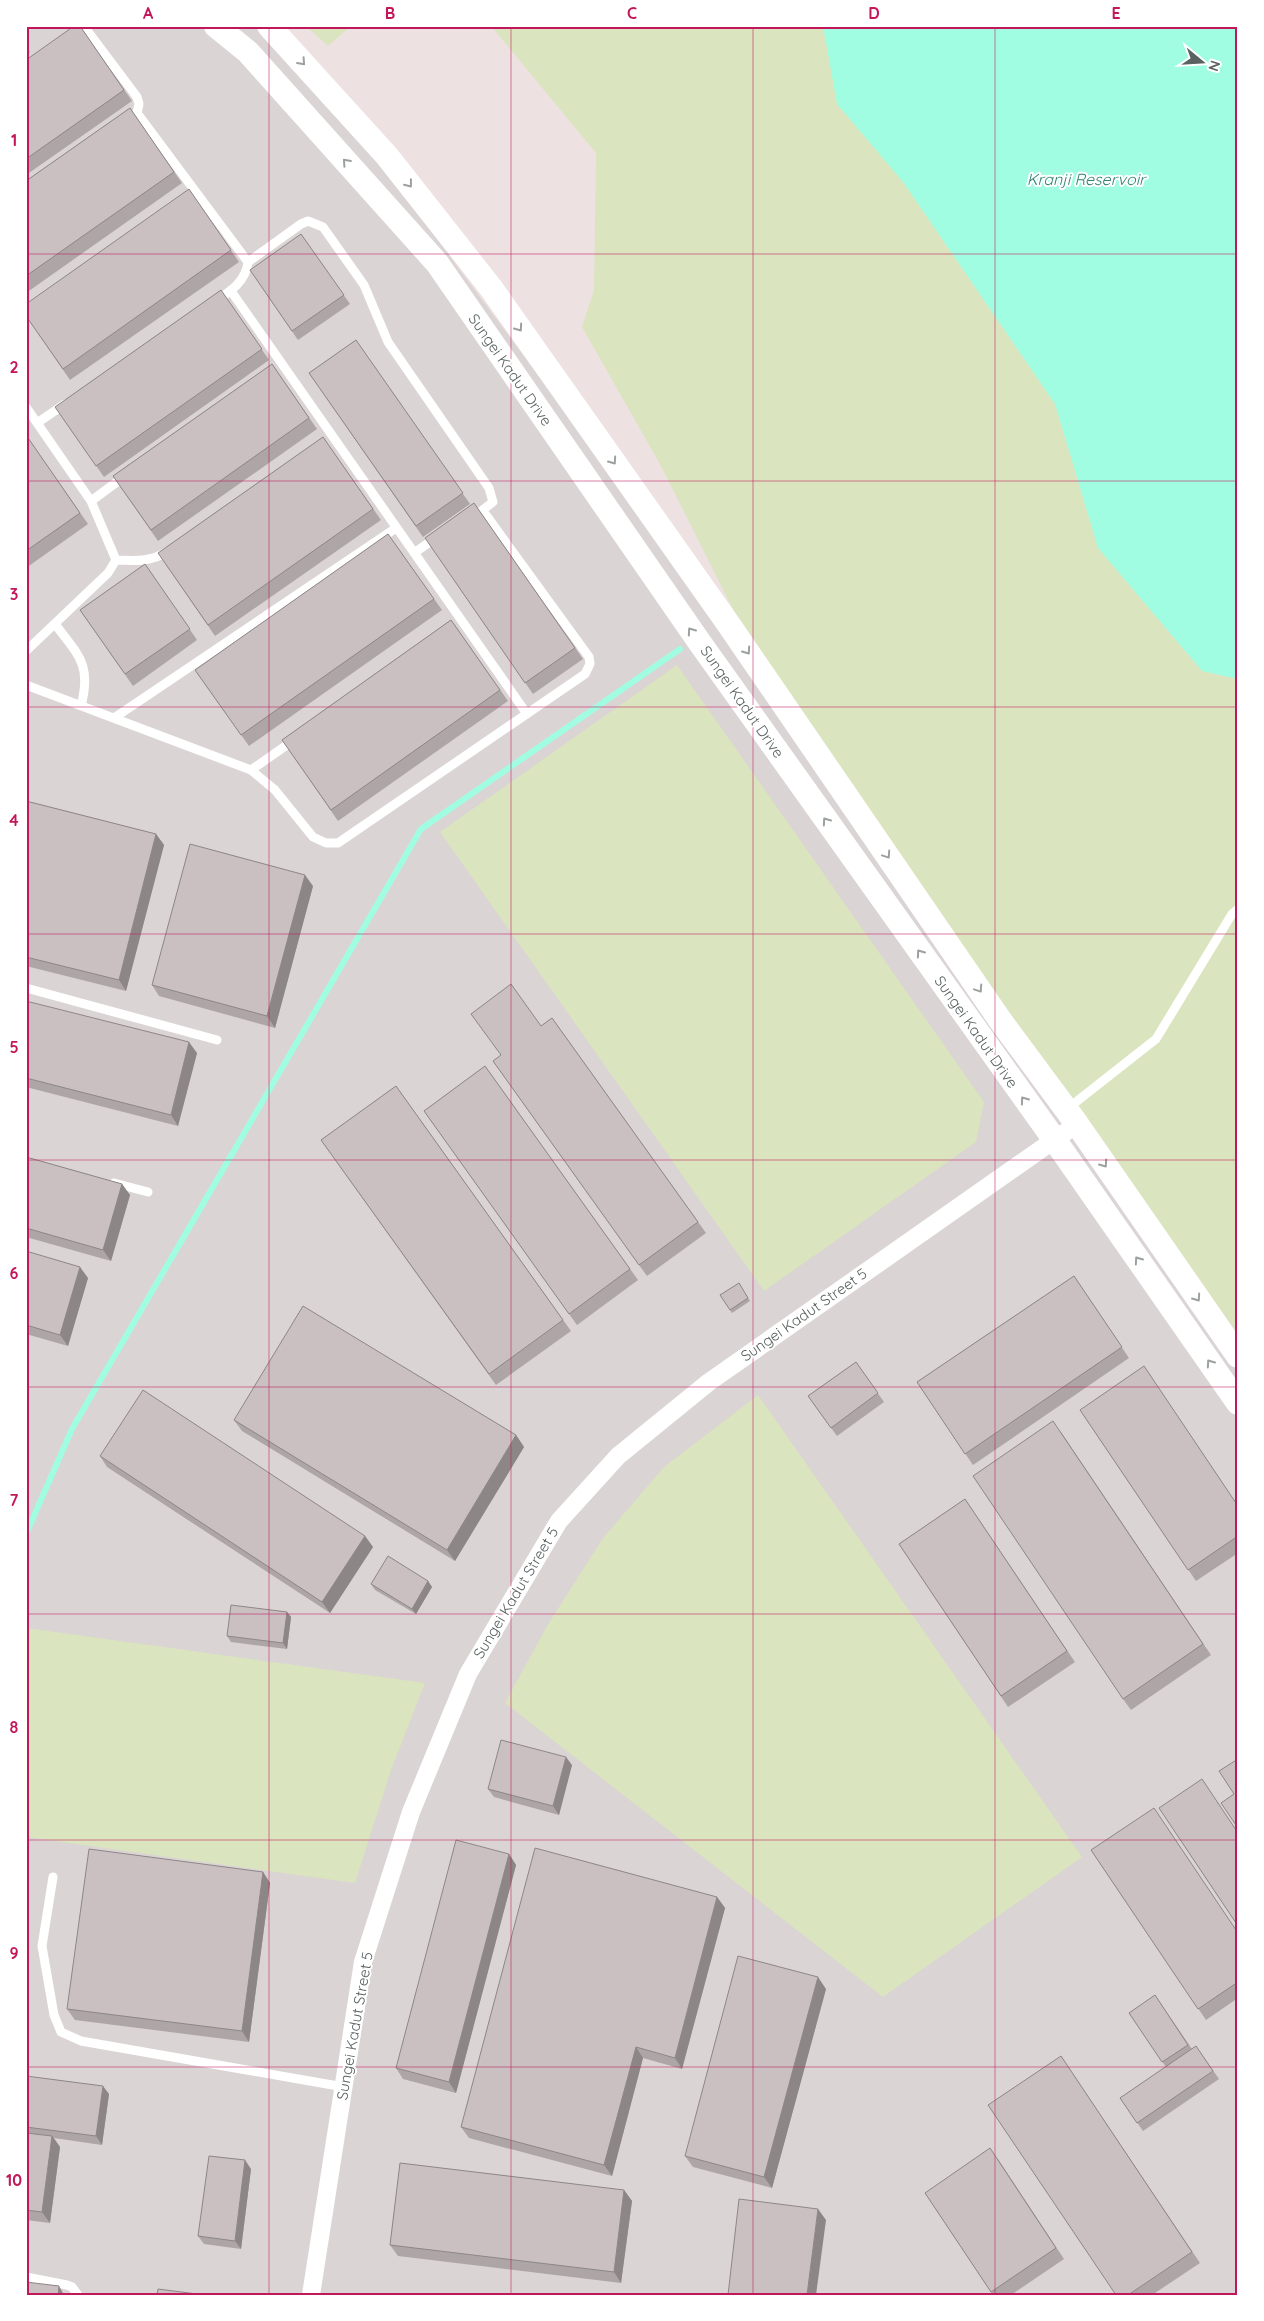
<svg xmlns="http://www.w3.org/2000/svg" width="1264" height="2321" font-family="Quicksand,sans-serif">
  <rect width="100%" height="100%" fill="#ede2e1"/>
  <path fill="#dbd4d4" d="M26 26H279L1238 1318V2295H26Z"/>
  <path fill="#dae4be" d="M306 26H351L328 46Z
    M491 26H824L902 180 1056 405 1100 549 1202 671 1238 679V1334L785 713 661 466 582 327 594 290 596 153Z
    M677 665 984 1102 976 1142 764 1291 440 832Z
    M758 1395 1082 1857 883 1997 505 1703 547 1626 603 1538 664 1467Z
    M26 1628 425 1683 391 1770 355 1883 26 1837Z"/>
  <path fill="#a1fde1" d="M823 26H1238V679L1202 671 1098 548 1055 404 903 182 837 104Z"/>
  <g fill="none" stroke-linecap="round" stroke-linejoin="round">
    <path stroke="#a1fde1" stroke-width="6" d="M26 1534 72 1429 421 829 680 649"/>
    <path stroke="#fff" stroke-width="9" d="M74 36 78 33H89L137 97 139 104 137 113
      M126 121 137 113 248 262C246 281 231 291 216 301
      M248 262 301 224 308 221 323 227 364 285 388 342 489 488 493 502 480 512
      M231 291 527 714
      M26 407 91 501 116 560
      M37 423 65 404
      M91 501 125 476
      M414 553 437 537
      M116 560C135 561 152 562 168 551
      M55 624C78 655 92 664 81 706
      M26 651 108 573 116 560
      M26 685 251 770 275 790 313 837 326 843H338L585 674 590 664 589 657 486 515 480 512 470 514
      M114 718 396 528
      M251 770 294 740
      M26 988 217 1040
      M1067 1109 1156 1039 1232 914 1238 909
      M114 1183 148 1192
      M53 1877 42 1946 54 2015 61 2032 81 2041 344 2087
      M26 2277 67 2285 72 2287 78 2295"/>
    <path stroke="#fff" stroke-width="18" d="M311 2295 363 1962 411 1812 468 1674 559 1521 618 1456 709 1382 1077 1124"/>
    <path stroke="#fff" stroke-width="24" d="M216 26 248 52 437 263 700 643 1054 1139 1238 1403
      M269 26 387 156 491 288 727 622 1000 1020 1077 1124 1238 1356"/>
  </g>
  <path fill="#aea5a6" d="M80 26 132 101 26 175V60Z
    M26 47 30 52 26 55Z
    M130 108 182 183 26 293V181Z
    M189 189 239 262 70 380 26 316Z
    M301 234 350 304 298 340 250 270Z
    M221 290 269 360 104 477 55 407Z
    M356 340 470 504 423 537 309 373Z
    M272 364 317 429 158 541 113 476Z
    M26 435 88 524 26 568Z
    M323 437 381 520 215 636 158 553Z
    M474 503 583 659 533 694 425 538Z
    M388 534 442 610 249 746 195 670Z
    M145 564 197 640 133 686 80 610Z
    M451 620 508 701 338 821 282 740Z
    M26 801 156 834 164 845 126 991 26 966Z
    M313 886 275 1028 159 996 152 985Z
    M26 1001 197 1053 178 1126 26 1087Z
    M552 1018 706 1233 647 1276 493 1061Z
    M485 1066 638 1280 577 1325 424 1111Z
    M396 1086 571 1331 496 1385 321 1140Z
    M26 1157 122 1184 130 1195 111 1261 26 1237Z
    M26 1251 88 1278 68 1346 26 1334Z
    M1074 1276 1129 1358 973 1465 917 1382Z
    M739 1283 750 1301 732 1313 720 1295Z
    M856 1362 884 1402 837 1436 808 1396Z
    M1080 1410 1238 1505V1553L1196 1581Z
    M234 1420 516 1435 524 1447 455 1561 242 1431Z
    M1061 1432 1211 1655 1131 1710 1123 1699Z
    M100 1456 365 1536 373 1547 330 1613 107 1467Z
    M965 1499 1075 1662 1008 1707 899 1544Z
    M428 1581 432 1587 416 1614 375 1590 371 1584Z
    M287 1612 291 1617 287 1649 231 1642 227 1636Z
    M572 1765 559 1815 494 1797 488 1789Z
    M1091 1850 1238 1933V1998L1206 2020Z
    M509 1854 516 1865 456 2093 403 2079 396 2068Z
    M263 1872 270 1883 249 2042 75 2020 67 2009Z
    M717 1897 725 1908 682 2069 643 2058 612 2176 469 2138 461 2127Z
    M826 1989 772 2188 693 2167 685 2156Z
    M1155 1995 1192 2049 1196 2046 1219 2079 1143 2131 1120 2098 1166 2067 1129 2013Z
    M1061 2056 1200 2263 1152 2295H1116Z
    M26 2076 109 2094 102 2145 54 2138 60 2147 50 2223 26 2220Z
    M998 2159 1064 2259 1011 2295H993L925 2193Z
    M251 2169 241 2249 204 2244 198 2236Z
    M624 2190 632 2201 621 2283 398 2256 390 2245Z"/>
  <path fill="#8d8687" d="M156 834 164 845 126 991 119 980Z
    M305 875 313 886 275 1028 267 1016Z
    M189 1042 197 1053 178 1126 171 1115Z
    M122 1184 130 1195 111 1261 103 1250Z
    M80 1267 88 1278 68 1346 60 1335Z
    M516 1435 524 1447 455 1561 447 1550Z
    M365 1536 373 1547 330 1613 322 1602Z
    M428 1581 432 1587 416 1614 412 1609Z
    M287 1612 291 1617 287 1649 283 1643Z
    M566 1757 572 1765 559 1815 553 1806Z
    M509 1854 516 1865 456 2093 449 2082Z
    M263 1872 270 1883 249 2042 242 2031Z
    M717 1897 725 1908 682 2069 675 2058Z
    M818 1977 826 1989 772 2188 764 2177Z
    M636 2047 643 2058 612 2176 604 2165Z
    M103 2086 109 2094 102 2145 96 2136Z
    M52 2136 60 2147 50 2223 42 2212Z
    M245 2160 251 2169 241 2249 235 2241Z
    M624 2190 632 2201 621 2283 614 2272Z
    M818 2209 826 2220 816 2295H807Z
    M59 2286 64 2295H58Z"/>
  <path fill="#cac0c1" stroke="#8d8687" d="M74 26H80L124 90 26 159V60Z
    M130 108 174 172 26 276V181Z
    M189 189 231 250 63 369 26 316V304Z
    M301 234 344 295 292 331 250 270Z
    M221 290 262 349 96 466 55 407Z
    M356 340 463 493 416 526 309 373Z
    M272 364 309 418 151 530 113 476Z
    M26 435 80 513 26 551Z
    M323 437 373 509 208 625 158 553Z
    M474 503 575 648 525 683 425 538Z
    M388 534 434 599 241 735 195 670Z
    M145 564 190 629 125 674 80 610Z
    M451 620 500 690 331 810 282 740Z
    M26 801 156 834 119 980 26 957Z
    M190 844 305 875 267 1016 152 985Z
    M511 984 541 1026 552 1018 698 1222 639 1265 493 1061 501 1055 471 1014Z
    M26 1001 189 1042 171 1115 26 1078Z
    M485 1066 630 1269 569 1314 424 1111Z
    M396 1086 563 1320 489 1374 321 1140Z
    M26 1157 122 1184 103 1250 26 1228Z
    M26 1251 80 1267 60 1335 26 1325Z
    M1074 1276 1122 1347 965 1454 917 1382Z
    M739 1283 748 1298 730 1310 720 1295Z
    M303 1306 516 1435 447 1550 234 1420Z
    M856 1362 878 1393 831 1428 808 1396Z
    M1144 1366 1238 1506V1536L1188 1570 1080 1410Z
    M143 1390 365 1536 322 1602 100 1456Z
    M1053 1421 1203 1644 1123 1699 973 1476Z
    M965 1499 1067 1651 1001 1696 899 1544Z
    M388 1556 428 1581 412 1609 371 1584Z
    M231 1605 287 1612 283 1643 227 1636Z
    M501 1740 566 1757 553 1806 488 1789Z
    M1238 1759V1828L1221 1803 1234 1794 1219 1771Z
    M1202 1779 1238 1833V1926L1159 1808Z
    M1154 1808 1238 1933V1982L1198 2009 1091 1850Z
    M456 1840 509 1854 449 2082 396 2068Z
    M535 1848 717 1897 675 2058 636 2047 604 2165 461 2127Z
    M89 1849 263 1872 242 2031 67 2009Z
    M738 1956 818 1977 764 2177 685 2156Z
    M1155 1995 1188 2045 1162 2062 1129 2013Z
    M1196 2046 1213 2071 1137 2123 1120 2098Z
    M1061 2056 1192 2252 1128 2295H1116L988 2105Z
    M26 2076 103 2086 96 2136 26 2127Z
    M26 2133 52 2136 42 2212 26 2210Z
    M990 2148 1056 2248 991 2292 925 2193Z
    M209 2156 245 2160 235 2241 198 2236Z
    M400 2163 624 2190 614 2272 390 2245Z
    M739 2199 818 2209 807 2295H728Z
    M26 2282 59 2286 58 2295H26Z
    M158 2289 205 2295H157Z"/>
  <defs><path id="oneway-chevron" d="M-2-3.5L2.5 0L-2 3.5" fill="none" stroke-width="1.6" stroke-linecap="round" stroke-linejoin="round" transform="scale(1.25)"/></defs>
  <g stroke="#9ca1a0">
    <use href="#oneway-chevron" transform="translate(302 62) rotate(48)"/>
    <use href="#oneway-chevron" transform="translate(346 162) rotate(-132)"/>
    <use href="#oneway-chevron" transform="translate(409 184) rotate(52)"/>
    <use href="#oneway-chevron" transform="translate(519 328) rotate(55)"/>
    <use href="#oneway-chevron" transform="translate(613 461) rotate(55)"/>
    <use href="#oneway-chevron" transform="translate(691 631) rotate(-125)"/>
    <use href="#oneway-chevron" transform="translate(747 651) rotate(55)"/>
    <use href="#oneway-chevron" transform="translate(826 821) rotate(-125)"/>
    <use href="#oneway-chevron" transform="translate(887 855) rotate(56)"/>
    <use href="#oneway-chevron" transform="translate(920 953) rotate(-125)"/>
    <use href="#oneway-chevron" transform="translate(979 989) rotate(56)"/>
    <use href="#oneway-chevron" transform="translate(1024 1100) rotate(-126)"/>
    <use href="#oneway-chevron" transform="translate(1104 1164) rotate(55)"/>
    <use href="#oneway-chevron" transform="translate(1138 1260) rotate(-125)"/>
    <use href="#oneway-chevron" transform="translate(1197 1298) rotate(55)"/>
    <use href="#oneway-chevron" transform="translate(1210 1363) rotate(-125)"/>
  </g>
  <path fill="none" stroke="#c2185b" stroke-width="1" stroke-opacity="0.55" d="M269 26V2295M511 26V2295M753 26V2295M995 26V2295M26 254H1238M26 481H1238M26 707H1238M26 934H1238M26 1160H1238M26 1387H1238M26 1614H1238M26 1840H1238M26 2067H1238"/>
  <g text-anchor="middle" stroke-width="4" stroke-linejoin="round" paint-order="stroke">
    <g font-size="15" fill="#5a6261" stroke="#fff">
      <text transform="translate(510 370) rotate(55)" y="5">Sungei Kadut Drive</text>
      <text transform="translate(742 702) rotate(55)" y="5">Sungei Kadut Drive</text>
      <text transform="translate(976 1032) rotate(55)" y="5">Sungei Kadut Drive</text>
      <text transform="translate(804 1315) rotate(-35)" y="5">Sungei Kadut Street 5</text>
      <text transform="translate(516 1593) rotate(-59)" y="5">Sungei Kadut Street 5</text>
      <text transform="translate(355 2026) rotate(-80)" y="5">Sungei Kadut Street 5</text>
    </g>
    <g font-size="16" font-style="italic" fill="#328370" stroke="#fff">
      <text x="1086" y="185">Kranji Reservoir</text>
    </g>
  </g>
  <rect width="1264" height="2321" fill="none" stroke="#ffffff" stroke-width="55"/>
  <g transform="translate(1202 62) rotate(108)" stroke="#ffffff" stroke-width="4" paint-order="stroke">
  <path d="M0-4L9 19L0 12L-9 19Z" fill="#5a6261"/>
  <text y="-8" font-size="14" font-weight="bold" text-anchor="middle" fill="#5a6261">N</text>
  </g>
  <rect x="28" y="28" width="1208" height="2266" fill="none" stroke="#c2185b" stroke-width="2"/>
  <g font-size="16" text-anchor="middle" font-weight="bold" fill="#c2185b">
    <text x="148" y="19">A</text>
    <text x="390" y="19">B</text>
    <text x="632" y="19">C</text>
    <text x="874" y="19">D</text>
    <text x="1116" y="19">E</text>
    <text x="14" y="146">1</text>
    <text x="14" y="373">2</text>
    <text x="14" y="600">3</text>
    <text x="14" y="826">4</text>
    <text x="14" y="1053">5</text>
    <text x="14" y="1279">6</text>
    <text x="14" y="1506">7</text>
    <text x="14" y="1733">8</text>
    <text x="14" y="1959">9</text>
    <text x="14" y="2186">10</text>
  </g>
</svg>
